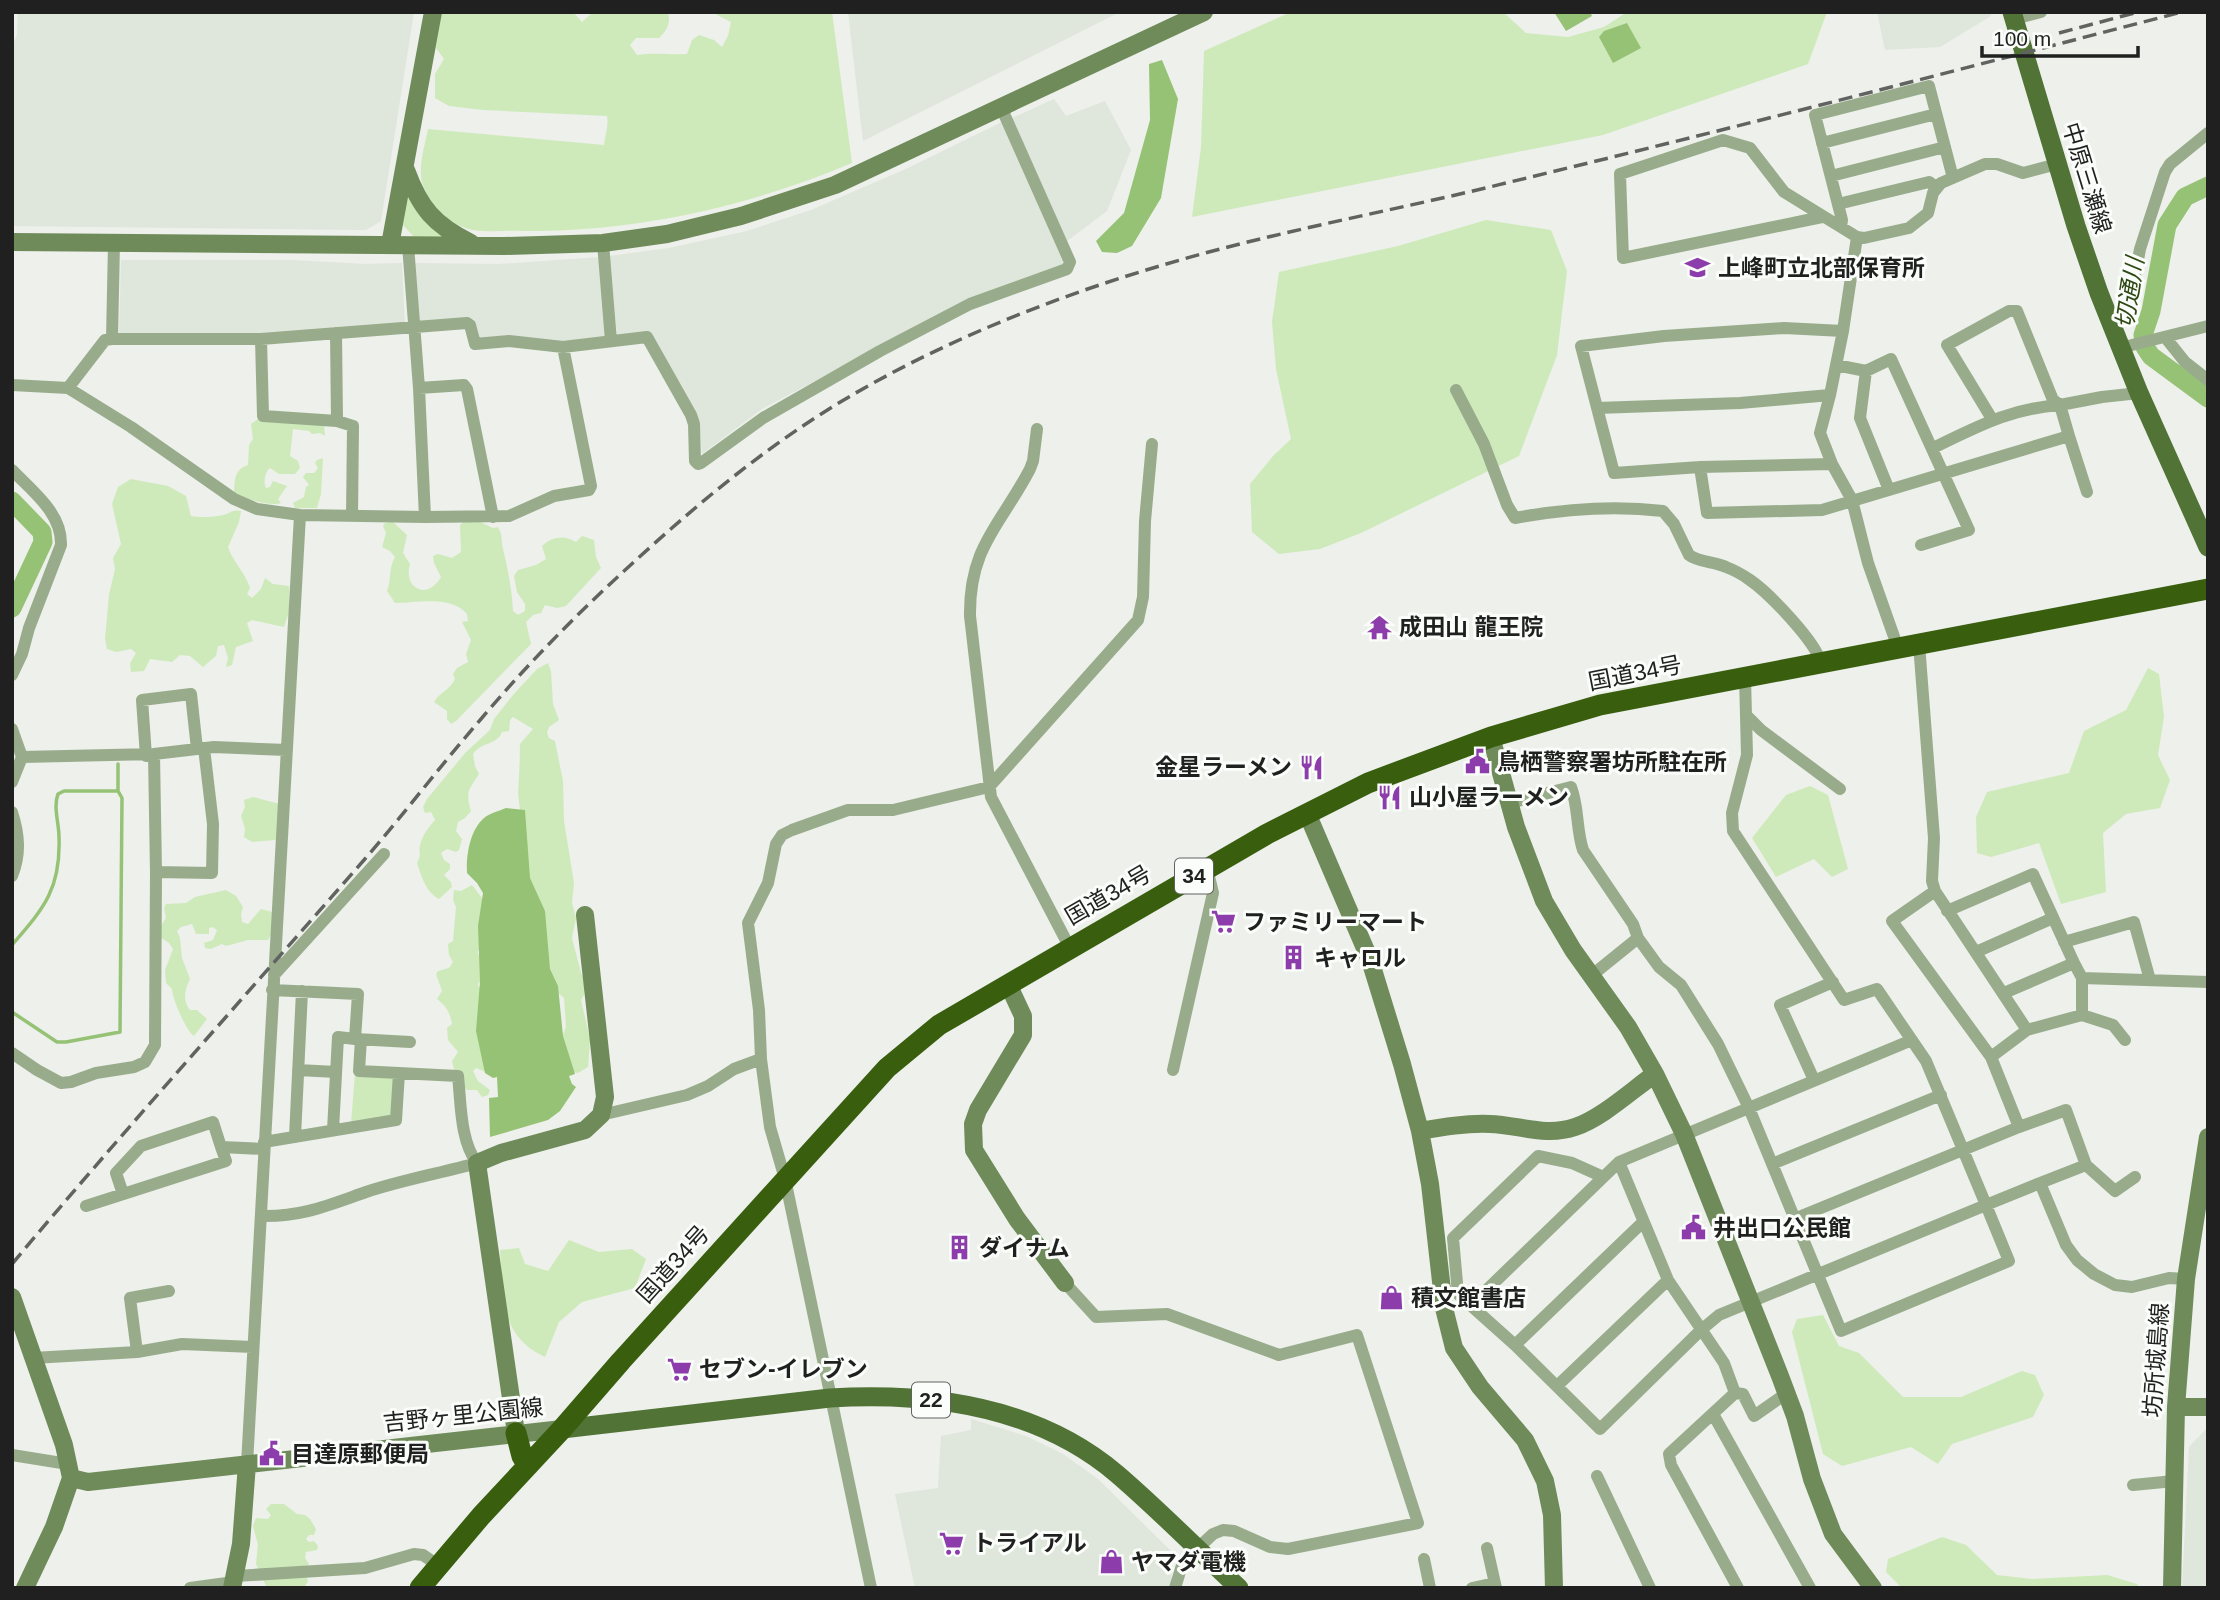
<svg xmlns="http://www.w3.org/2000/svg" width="2220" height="1600" font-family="Helvetica,'Noto Sans JP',sans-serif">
  <rect width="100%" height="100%" fill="#edf0eb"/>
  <path fill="#dfe6db" d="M18 12H414L381 221 366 230 12 226V47L17 35Z
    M848 12H1120L863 141Z
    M1877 12H1990L1991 16 1940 47 1885 50Z
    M1054 99 1066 116 1105 101 1131 150 1107 211 1067 241 1012 118Z
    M1002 122 1065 264 964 302 762 409 702 454 699 422 648 332 617 336 609 256 669 248 747 231 811 210 908 168Z
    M601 257 607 337 565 342 476 338 474 319 418 322 414 263 499 264Z
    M121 260H291L365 264 402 263 405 325 263 334 119 335Z
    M971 1419 1026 1436 1063 1454 1098 1479 1170 1550 1172 1588H915L895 1494 938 1488 941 1436 971 1430Z
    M2208 1427V1588H2182L2189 1447Z"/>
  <path fill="#ceeaba" d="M442 12H573L582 22 593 12H668C671 23 667 30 659 38H636L630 45 637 55C654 52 669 55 687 54L692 40 699 35 714 40 722 47 728 36 731 22 717 15 716 12H832L852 163C748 207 635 232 521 231 504 230 480 234 463 227 444 220 423 197 421 176 420 160 425 144 428 129L604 145C605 135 609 125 607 116L483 110 449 106 435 98V74L444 59 436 48Z
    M1291 12H1503L1526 33 1568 37 1604 27 1627 12H1827L1808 64 1603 135 1192 217 1201 147 1204 51Z
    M407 193 449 237 415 238 403 225Z
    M1486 220 1551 230 1567 271 1557 355 1519 456 1361 533 1320 549 1279 554 1252 532 1250 484 1273 456 1291 439 1276 369 1272 322 1279 272 1398 246Z
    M258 419 324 425 325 436 320 433 312 434 309 431 293 429 290 456 298 461 300 468 295 474H279L270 468C265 472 263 482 266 488L270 487 273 481 287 486 278 499 281 503C269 507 245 498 234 493 235 479 234 470 248 465L249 445 253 439 251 424Z
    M323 458 321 494 317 508H295L293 503 304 497 306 487 309 485 303 477 306 473H314L318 468 315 463 317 460Z
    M131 479 168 486 186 496 191 516C199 518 215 517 223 515 231 513 232 509 241 511L239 522 228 547C233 562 245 572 250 588L247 594 252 598 261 589 265 578 273 584 289 586V612L284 627 252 620 247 623 253 641 236 647 232 665 226 667 228 658 224 645 218 646 216 656 203 667 190 656 180 655 172 662 150 659 144 671 131 672 130 663 136 653 131 649 116 652 107 649 105 639 109 595 115 569 113 558 121 544 112 504 118 487Z
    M476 520 493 528 498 527C503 535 501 541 503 549 508 570 512 590 513 611L518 615 525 611V604L517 592 514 576 518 570 536 565 546 559 542 546C553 536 564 535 576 542L582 536 594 540 596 557 601 568 566 606 557 608 545 605 541 613 533 615 526 622 531 644 456 721 451 724 447 719V711L434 702C440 692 450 690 455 679L453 674 457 668 468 662 466 654 471 640 462 622 468 621 467 614C451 595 417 603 395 603L387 591C392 579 388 569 395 557L390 551 382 547 386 533 383 526 385 523 393 522 407 535 403 553 410 564C403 587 426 602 441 577L434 563 433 556 438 554 452 558 461 552 460 525 465 521Z
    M548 663 551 671 553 704 559 720 549 727 547 733 549 738 555 741 563 781 564 821 574 883 572 903 576 918 572 938 581 973 586 982 584 995 581 1000 590 1039 588 1067 578 1073 569 1071 561 1040 566 1027 564 998 555 990 534 915 518 794C519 777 520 761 520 744L533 729 513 717 510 720 509 731 502 732C496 746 482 741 473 754L475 766 479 774C469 790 465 791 471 811L465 818 458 822 456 831 462 839 459 850 456 852 447 849 441 853 444 860 450 864V869L444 875 451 882 452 887 439 899C425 891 422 877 417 863L420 856C417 843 426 830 435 820L431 812 425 813 423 807 427 799 466 752 490 730 494 719 513 695 537 669Z
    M2148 668 2159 674 2164 717 2158 755 2170 780 2160 808 2126 814 2103 833 2106 892 2061 904 2039 843 1991 857 1977 853 1976 817 1987 792 2069 773 2084 731 2126 710Z
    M1810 786 1828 795 1848 869 1832 877 1814 859 1776 877 1752 838 1786 795Z
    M253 797 280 804 278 836 275 840 252 842 244 837 245 829 241 816 245 807 244 800Z
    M472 885 485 902 483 948 478 950V955H485L482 982 478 983V986L483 990 488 1073 476 1068 473 1071 478 1081 490 1090 488 1095 482 1097 477 1090H467C459 1083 454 1071 452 1061L458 1052 448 1040 447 1028 452 1024C450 1012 446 1006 437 999L442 991 436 974 438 971 449 968 453 962 449 955 448 944 453 941 456 907 453 900 454 890 461 891Z
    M226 890 236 896 243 907 241 914 242 922 248 924 261 909 272 912 273 931 268 940H248L226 946 222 944 211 949 205 948 204 943 213 940 217 930 212 927 209 928V934H196L192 924 181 927 177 931 180 938 182 958 190 979C185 989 182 1000 190 1010H197L207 1019 194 1036C186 1031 172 998 172 989L166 983 165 970 173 949 169 943 160 937 159 929 166 918 164 908 166 904 186 903 195 897Z
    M355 1074 393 1076 392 1116 351 1123Z
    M569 1240 599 1252 632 1249 646 1259 635 1288 582 1302 559 1322 545 1357C498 1335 504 1295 500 1250L519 1248 525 1264 548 1271Z
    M1823 1315 1839 1346 1859 1353 1903 1397H1961L2022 1371 2035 1375 2044 1395 2033 1417 1952 1444 1938 1464 1911 1447 1842 1466 1823 1454 1792 1332 1797 1319Z
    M271 1504H284L297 1514 305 1515 310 1519 316 1529 314 1535H309L306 1539 309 1542 314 1541 318 1546 317 1550 306 1552 305 1558 309 1564 304 1569 308 1581 304 1588H267L256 1564 258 1545 253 1526 256 1518 268 1519 271 1515 266 1509Z
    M1942 1537 1966 1545 1997 1575 2032 1579 2107 1575 2137 1584 2140 1588H1902L1886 1572 1888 1559Z"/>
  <path fill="#96c275" d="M1554 12H1590L1592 16 1566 31Z
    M1627 23 1641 48 1613 63 1599 37 1604 31Z
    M1162 60 1178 99 1161 198 1132 246 1117 253 1102 252 1096 241 1124 213 1150 120 1149 64Z
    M506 808 525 810 530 878 545 911 550 969 558 986 563 1036 575 1074 569 1076 572 1084 576 1087 560 1111 548 1120 490 1137 489 1098 498 1097 497 1077 493 1078 485 1073 476 1031 480 982 478 926 483 893 477 883 467 873C466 855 470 830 484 818 490 813 499 811 506 808Z"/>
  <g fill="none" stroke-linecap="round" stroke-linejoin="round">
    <path stroke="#96c275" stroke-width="3.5" d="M12 945C44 908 61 889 59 837 59 823 53 807 58 794L64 791H118V764
      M12 1012 57 1042H66L120 1032 122 798 118 791"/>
    <path stroke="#96c275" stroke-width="19" d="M2208 186 2185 197 2167 225 2151 311 2143 335 2145 347 2151 356 2208 398
      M12 501 42 532 43 542 12 608"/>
    <path stroke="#98ac8b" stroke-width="12" d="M2014 19 2041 12
      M1822 143 1936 114
      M1831 176 1945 147
      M1838 204 1929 182 1936 187
      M1822 217 1623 258 1620 174 1723 140 1750 148 1784 192 1857 237 1864 238 1909 228 1928 213 1933 193 1941 183 1985 164H1997L2023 173 2057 164
      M1841 227 1842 220 1815 115 1929 86 1953 178
      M1857 237 1843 331 1830 395 1820 433 1832 464 1852 500 1868 563 1898 648
      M603 243 611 341
      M2108 317 2129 310 2140 249 2165 172 2170 164 2208 133
      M336 333 337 421
      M2165 337 2185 362 2208 380
      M112 339 114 243
      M261 339 263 416 337 421 353 426 352 516
      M2120 348 2208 326
      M1836 365 1866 371 1891 359 1969 530 1921 545
      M1866 371 1860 418 1889 490
      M12 385 68 388 131 427 234 499 257 509 300 515 425 517 419 388 408 245
      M68 388 105 340 112 339H261L467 323 470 325 475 344 509 341 563 347 647 337 691 415 694 424 695 461 698 464 701 463 763 418 880 351 970 304 1067 269 1070 262 1005 116 1003 105
      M419 388 464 385 467 389 493 517
      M1456 390 1484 444 1507 505 1515 518C1564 509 1613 505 1663 511L1674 524 1689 555C1698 562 1715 562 1726 567 1734 570 1743 575 1750 580 1769 593 1816 642 1821 663
      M1597 408 1740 403 1830 395
      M1992 419 1947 345 2009 311H2017L2053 400 2060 405
      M1037 429 1033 461 1030 469C1001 525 969 546 970 616L991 797 1070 948
      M2069 436 2087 492
      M1933 448C1979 426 2009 409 2060 405
      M1832 464 1700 467 1614 473 1581 346 1664 336 1784 328 1843 331
      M1700 467 1707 513 1822 510 2069 436 2060 405 2102 397 2139 393
      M12 470C33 492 62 513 61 545L29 628 22 654 12 675
      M425 517 509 516 554 496 589 490 591 486 563 347
      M1919 644 1934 838 1932 881 1935 891 2027 1030
      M1746 715 1761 730 1840 789
      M12 729 22 757 12 782
      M154 754 214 747 287 750
      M146 756 142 700 191 694 197 749
      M1510 803 1571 787C1579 808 1576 829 1583 850L1633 924 1638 938 1659 967 1681 985 1718 1044 1749 1108 1841 1331 2009 1261 1986 1205 2040 1183 2066 1245 2077 1260 2094 1274 2115 1285 2132 1287 2169 1278 2186 1279
      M12 812C19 834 21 854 12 876
      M156 872 212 873 213 824 204 748
      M1935 891 1892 921 1991 1057
      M1947 911 2033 874 2074 963
      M2064 942 2134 922 2150 980
      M1976 952 2053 918
      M274 975 384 854
      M1591 976 1638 938
      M272 990 358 994 355 1039 338 1037 333 1130
      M2004 993 2074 963 2082 978 2208 982
      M2082 1015 2113 1025 2125 1040
      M356 1039 410 1042
      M12 1053 37 1070 61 1083 71 1082 96 1073 134 1067 145 1062 155 1045 156 872 154 754 22 757
      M761 1059 759 1010 748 923 768 883 776 844 782 835 792 830 848 810H893L989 787 1138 620 1143 597 1145 521 1152 444
      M298 1070 336 1072
      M1173 1070 1213 893 1207 868
      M1814 1080 1780 1005 1833 982
      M601 1115 687 1095 708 1086 734 1069 761 1059 770 1127 785 1179 871 1588
      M2019 1127 2066 1110 2086 1165 2040 1183
      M295 1137 302 991
      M264 1142 396 1120 399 1073
      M1619 1162 1668 1280 1724 1363 1735 1393
      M1772 1164 1941 1095
      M2086 1165 2115 1191 2135 1177
      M1601 1176 1572 1163 1538 1156 1453 1238 1458 1294 1515 1345 1600 1429 1701 1330 1719 1315 1986 1205 1926 1061 1877 989 1844 1000 1733 831 1732 813 1747 755 1745 677
      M123 1194 116 1173 141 1146 213 1122 221 1147 264 1149
      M86 1206 226 1161 221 1147
      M261 1216C302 1217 329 1205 366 1192 402 1180 441 1173 477 1163 460 1141 461 1103 458 1076L359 1071 361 1039
      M1794 1219 2019 1127 1991 1057 2027 1030 2082 1015V978
      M1065 1283 1096 1317 1167 1314 1279 1355 1357 1335 1418 1523 1288 1549 1270 1547 1234 1531 1223 1530 1213 1534 1183 1562 1175 1588
      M1471 1305 1619 1162 1912 1040
      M1515 1345 1643 1222
      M137 1352 130 1298 169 1291
      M33 1358 137 1352 182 1344 253 1347
      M1557 1386 1668 1280
      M1713 1414 1810 1588
      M12 1455 68 1464
      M247 1464 300 515
      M1597 1476 1650 1588
      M2133 1485 2174 1481
      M1487 1548 1496 1588
      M1424 1559 1430 1588
      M236 1576 365 1568 414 1554 423 1555 439 1566
      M190 1588 234 1582
      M1472 1588 1495 1583
      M1738 1588 1671 1465 1669 1454 1735 1393 1743 1394 1754 1416 1787 1393"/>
    <path stroke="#6f8b5a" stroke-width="18" d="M406 170C420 208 434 225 471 243
      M12 242 505 246 603 243 667 234 741 216 835 185 1204 12
      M390 245 433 12
      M1491 737 1516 827 1544 901 1573 950 1628 1027 1655 1074 1684 1134 1780 1376 1795 1416 1812 1479 1833 1534 1873 1588
      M1307 813 1370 960 1402 1064 1420 1131 1430 1184 1444 1308 1454 1348 1480 1387 1525 1440 1545 1481 1552 1515 1554 1588
      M1008 984 1023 1016V1035L978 1110 973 1124 974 1150 1017 1219 1065 1283
      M1420 1131C1443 1127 1466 1123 1490 1124 1519 1125 1546 1137 1575 1127 1602 1118 1632 1090 1655 1074
      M12 1297 64 1445 71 1478
      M2176 1407H2208
      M516 1433 477 1163 501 1153 585 1130 601 1115 605 1097 585 915
      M71 1478 88 1482 562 1429
      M25 1588 54 1527 71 1478
      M232 1588 241 1544 247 1464
      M2172 1588 2176 1407 2186 1279 2208 1137"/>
    <path stroke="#517336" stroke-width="19" d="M2012 12 2076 226 2099 293 2139 393 2208 547
      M562 1429 830 1398C931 1392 1037 1406 1117 1474 1159 1510 1198 1550 1239 1588"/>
    <path stroke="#385e0e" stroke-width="21" d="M516 1433 522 1456 528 1466
      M420 1588 481 1516 562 1429 621 1361 887 1068 939 1025 1267 834 1368 783 1491 737 1600 705 2208 589"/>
    <path stroke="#616360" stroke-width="3.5" stroke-dasharray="14 7" stroke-linecap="butt" d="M2059 33 2138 12
      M12 1264C127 1127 247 994 364 860 404 814 441 765 481 719 529 662 581 610 636 560 701 501 767 446 842 401 976 321 1130 269 1281 234 1357 216 1434 201 1510 182 1734 128 1958 70 2182 12"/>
  </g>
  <defs>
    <symbol id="school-bare" viewBox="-9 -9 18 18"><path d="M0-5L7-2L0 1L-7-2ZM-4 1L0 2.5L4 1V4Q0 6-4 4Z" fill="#8d3cac" stroke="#fafdf9" stroke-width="2.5" paint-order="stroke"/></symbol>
    <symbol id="temple-bare" viewBox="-9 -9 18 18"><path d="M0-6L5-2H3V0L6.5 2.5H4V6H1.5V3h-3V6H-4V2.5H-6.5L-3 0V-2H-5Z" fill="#8d3cac" stroke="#fafdf9" stroke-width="2.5" paint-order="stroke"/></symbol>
    <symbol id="civic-bare" viewBox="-9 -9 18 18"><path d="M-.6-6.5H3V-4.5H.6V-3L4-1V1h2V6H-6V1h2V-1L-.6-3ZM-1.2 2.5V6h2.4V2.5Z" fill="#8d3cac" stroke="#fafdf9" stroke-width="2.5" paint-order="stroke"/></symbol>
    <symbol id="restaurant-bare" viewBox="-9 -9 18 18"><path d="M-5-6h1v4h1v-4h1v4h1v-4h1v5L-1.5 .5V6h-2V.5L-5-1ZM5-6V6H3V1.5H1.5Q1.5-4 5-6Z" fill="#8d3cac" stroke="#fafdf9" stroke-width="2.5" paint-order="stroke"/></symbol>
    <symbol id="supermarket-bare" viewBox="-9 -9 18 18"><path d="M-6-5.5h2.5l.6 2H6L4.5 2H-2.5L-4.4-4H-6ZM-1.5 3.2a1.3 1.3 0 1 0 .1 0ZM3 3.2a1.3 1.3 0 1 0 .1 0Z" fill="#8d3cac" stroke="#fafdf9" stroke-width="2.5" paint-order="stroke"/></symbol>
    <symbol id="building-bare" viewBox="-9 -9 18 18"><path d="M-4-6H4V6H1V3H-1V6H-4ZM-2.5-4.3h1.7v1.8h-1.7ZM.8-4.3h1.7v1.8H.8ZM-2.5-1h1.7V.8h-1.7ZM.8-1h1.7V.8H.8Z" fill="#8d3cac" stroke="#fafdf9" stroke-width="2.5" paint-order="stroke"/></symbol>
    <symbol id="shop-bare" viewBox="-9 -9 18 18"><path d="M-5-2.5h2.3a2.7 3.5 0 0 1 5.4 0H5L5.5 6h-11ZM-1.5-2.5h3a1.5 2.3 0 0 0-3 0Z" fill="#8d3cac" stroke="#fafdf9" stroke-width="2.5" paint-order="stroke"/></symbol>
  </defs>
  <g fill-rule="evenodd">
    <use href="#school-bare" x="1680" y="250" width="35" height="35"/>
    <use href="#temple-bare" x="1362" y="610" width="35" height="35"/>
    <use href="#civic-bare" x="1460" y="744" width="35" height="35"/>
    <use href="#restaurant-bare" x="1294" y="750" width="35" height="35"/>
    <use href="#restaurant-bare" x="1372" y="780" width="35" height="35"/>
    <use href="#supermarket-bare" x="1206" y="904" width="35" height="35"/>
    <use href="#building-bare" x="1276" y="940" width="35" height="35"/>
    <use href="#civic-bare" x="1676" y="1210" width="35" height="35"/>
    <use href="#building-bare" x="942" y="1230" width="35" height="35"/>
    <use href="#shop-bare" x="1374" y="1280" width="35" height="35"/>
    <use href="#supermarket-bare" x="662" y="1352" width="35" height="35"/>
    <use href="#civic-bare" x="254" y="1436" width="35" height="35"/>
    <use href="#supermarket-bare" x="934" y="1526" width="35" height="35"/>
    <use href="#shop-bare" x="1094" y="1544" width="35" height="35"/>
  </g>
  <g text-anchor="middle" stroke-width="6" stroke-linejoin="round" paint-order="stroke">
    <g fill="#fafdf9" stroke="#616260" stroke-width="2">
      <rect x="1175" y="858.5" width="38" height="35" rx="5"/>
      <rect x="912" y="1382.5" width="38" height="35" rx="5"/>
    </g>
    <g font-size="21" font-weight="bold" fill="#1f201f">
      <text x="1194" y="883">34</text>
      <text x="931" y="1407">22</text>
    </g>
    <g font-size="23" fill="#1f201f" stroke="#fafdf9">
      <text transform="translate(2087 178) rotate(73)" y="8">中原三瀬線</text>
      <text transform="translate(1635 673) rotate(-11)" y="8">国道34号</text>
      <text transform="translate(1108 895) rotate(-30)" y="8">国道34号</text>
      <text transform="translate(673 1264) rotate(-48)" y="8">国道34号</text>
      <text transform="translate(2156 1360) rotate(-86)" y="8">坊所城島線</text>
      <text transform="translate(463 1415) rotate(-6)" y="8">吉野ヶ里公園線</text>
    </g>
    <g font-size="23" font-weight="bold" fill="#1f201f" stroke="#fafdf9" text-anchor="start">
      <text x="1718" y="276">上峰町立北部保育所</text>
      <text x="1399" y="635">成田山 龍王院</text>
      <text x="1497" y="770">鳥栖警察署坊所駐在所</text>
      <text x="1292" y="775" text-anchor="end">金星ラーメン</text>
      <text x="1409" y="805">山小屋ラーメン</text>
      <text x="1243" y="930">ファミリーマート</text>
      <text x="1314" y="966">キャロル</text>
      <text x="1713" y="1236">井出口公民館</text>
      <text x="979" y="1256">ダイナム</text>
      <text x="1411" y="1306">積文館書店</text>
      <text x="699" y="1377">セブン-イレブン</text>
      <text x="291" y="1462">目達原郵便局</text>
      <text x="972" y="1551">トライアル</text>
      <text x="1131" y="1570">ヤマダ電機</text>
    </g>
    <g font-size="24" font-style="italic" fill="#2e4913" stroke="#fafdf9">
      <text transform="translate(2130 293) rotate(-81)" y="8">切通川</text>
    </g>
  </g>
  <rect width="2220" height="1600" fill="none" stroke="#1f201f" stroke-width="28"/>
  <path d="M1982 46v10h156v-10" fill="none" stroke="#1f201f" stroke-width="3.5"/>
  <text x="1993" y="46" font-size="21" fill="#1f201f" stroke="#fafdf9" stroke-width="5" paint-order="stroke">100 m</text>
</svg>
